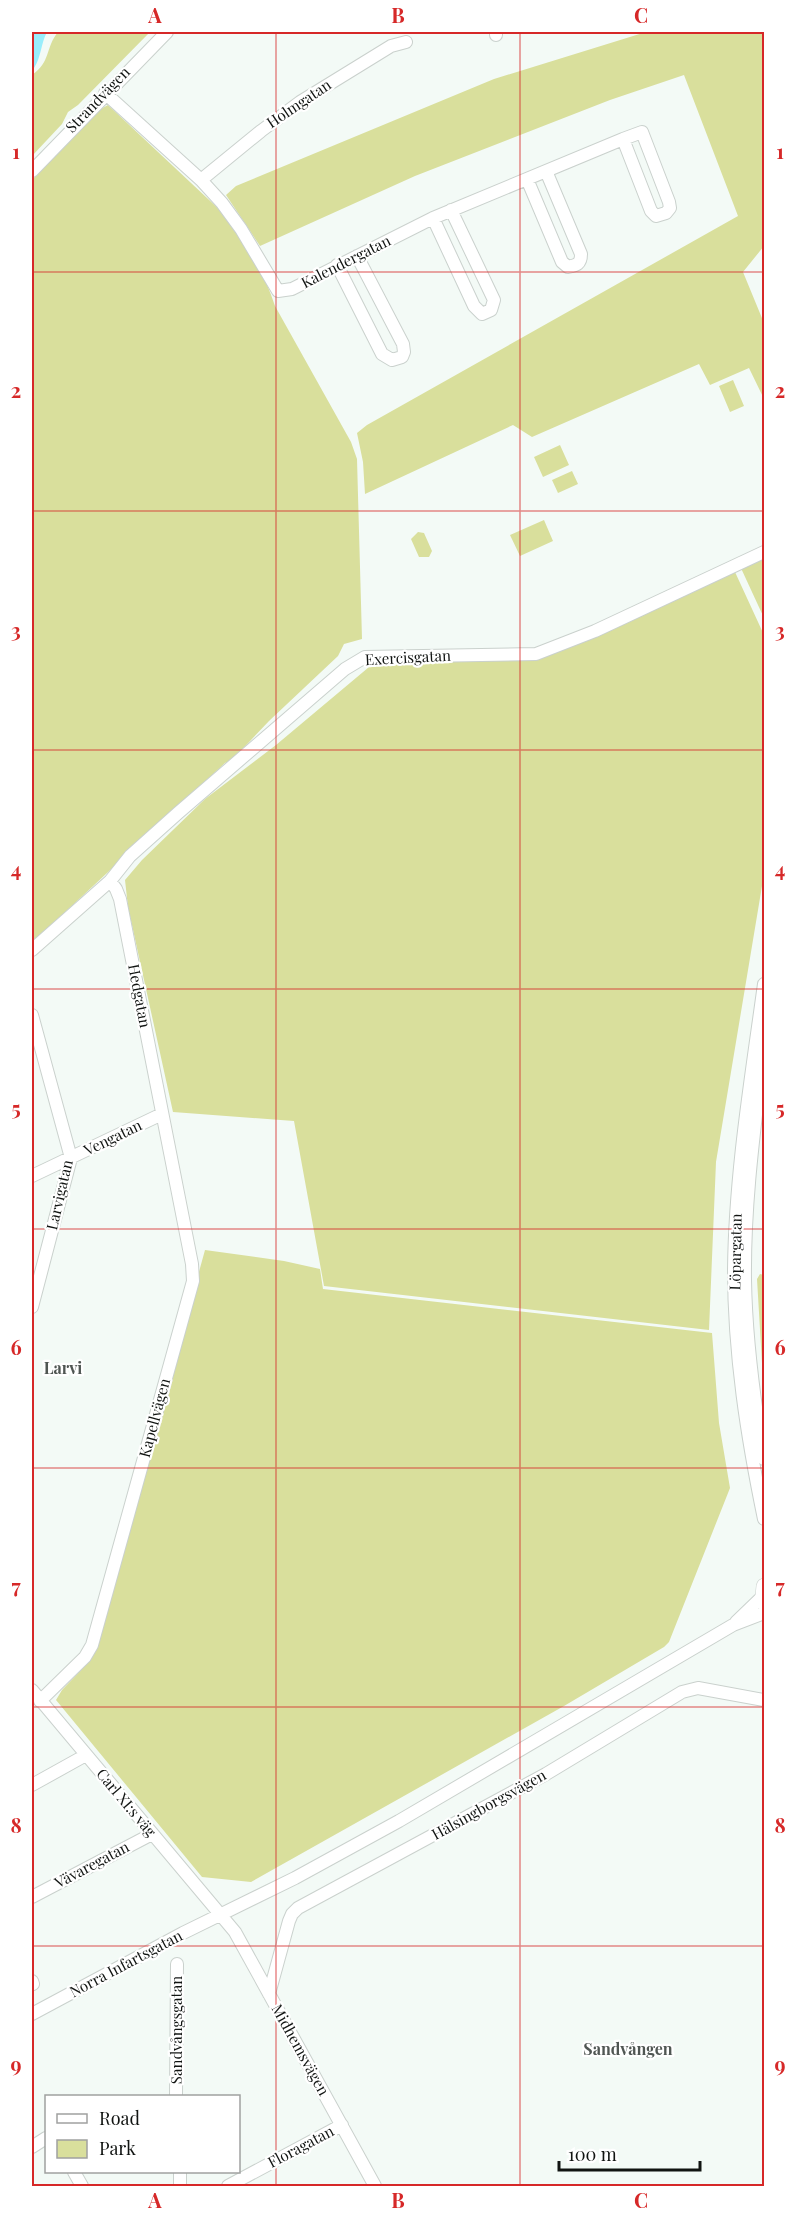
<svg xmlns="http://www.w3.org/2000/svg" width="796" height="2218" font-family="'Playfair Display',serif">
  <rect width="100%" height="100%" fill="#f3faf6"/>
  <path fill="#d9df9c" d="M58 32H150L78 105 68 112 62 124 32 156V75C51 62 45 48 58 32Z
    M646 32H764V246L743 272 764 323V399L749 368 710 385 699 364 532 437 513 425 365 494 363 462 357 433 367 425 738 216 684 75 610 100 415 176 260 246 226 195 236 186 494 79Z
    M108 105 223 213C245 240 264 272 275 306L351 442 357 459 362 639 344 644 338 656 269 721 233 759 225 763 32 943V180L97 111Z
    M733 380 744 406 730 412 719 386Z
    M560 445 569 465 543 477 534 457Z
    M572 471 578 484 558 493 552 480Z
    M544 520 553 541 520 556 510 535Z
    M418 532 424 533 432 551 429 557H419L411 539Z
    M764 555V618L740 566Z
    M735 572 764 635V874L716 1162 709 1330 324 1286 294 1121 173 1112 128 907 125 880 142 860 205 799 276 745 375 662 545 657Z
    M205 1250 284 1261 320 1269 323 1289 712 1333 719 1423 730 1488 669 1642 664 1647 564 1706 251 1882 202 1877 56 1700 62 1690 87 1664 96 1646Z
    M760 1274 764 1275V1397L757 1279Z"/>
  <path fill="#99edfb" d="M32 32H47C41 43 41 58 34 68L32 66Z"/>
  <g fill="none" stroke-linecap="round" stroke-linejoin="round">
    <defs>
      <path id="minor" d="M496 32V35
        M105 93 201 180 222 203 241 229 278 291 292 289 433 218 623 139 642 132 669 202 670 208 666 213 656 216 651 211 623 139
        M32 171 167 32
        M527 179 562 262 568 267C577 265 581 264 581 254L546 171
        M201 180 261 131 300 102 391 46 406 42
        M433 218 474 306 482 314 491 310 494 300 451 210
        M337 265 382 354 392 360 402 357 404 352 403 344 357 256
        M32 950 110 881 130 856 178 813 345 669 365 657 536 654 595 631 764 552
        M764 984C751 1079 735 1174 734 1270 734 1354 747 1437 764 1519
        M32 1015 71 1158 32 1307
        M764 1047C755 1124 744 1202 745 1280 746 1340 754 1400 764 1459
        M32 1176 162 1114
        M736 1622 763 1596
        M32 1690 235 1932 375 2186
        M40 1701 85 1657 92 1645 193 1281 192 1264 120 899 116 889 110 881
        M32 1785 86 1755
        M32 1897 152 1834
        M32 1981 33 1984
        M269 1994 289 1921 292 1914 298 1908 546 1774 682 1692 698 1688 764 1700
        M32 2014 183 1933 295 1878 399 1821 733 1625 764 1613
        M176 2096 177 1964
        M32 2147 46 2138
        M74 2172 82 2186
        M180 2172V2186
        M228 2186 342 2125"/>
      <path id="major" d="M764 1586 763 1596 764 1603"/>
    </defs>
    <use href="#minor" stroke="#cad1cd" stroke-width="14"/>
    <use href="#major" stroke="#cad1cd" stroke-width="16"/>
    <use href="#minor" stroke="#fff" stroke-width="12"/>
    <use href="#major" stroke="#fff" stroke-width="15"/>
  </g>
  <path fill="none" stroke="#d62828" stroke-width="1.5" stroke-opacity="0.55" d="M276 32V2186M520 32V2186M32 272H764M32 511H764M32 750H764M32 989H764M32 1229H764M32 1468H764M32 1707H764M32 1946H764"/>
  <g text-anchor="middle" stroke-width="4.5" stroke-linejoin="round" paint-order="stroke">
    <g font-size="15" fill="#111412" stroke="#fff">
      <text transform="translate(98 100) rotate(-46)" y="5">Strandvägen</text>
      <text transform="translate(299 104) rotate(-34)" y="5">Holmgatan</text>
      <text transform="translate(346 262) rotate(-27)" y="5">Kalendergatan</text>
      <text transform="translate(408 658) rotate(-3)" y="5">Exercisgatan</text>
      <text transform="translate(139 996) rotate(79)" y="5">Hedgatan</text>
      <text transform="translate(113 1138) rotate(-26)" y="5">Vengatan</text>
      <text transform="translate(60 1195) rotate(-77)" y="5">Larvigatan</text>
      <text transform="translate(736 1252) rotate(-89)" y="5">Löpargatan</text>
      <text transform="translate(155 1418) rotate(-75)" y="5">Kapellvägen</text>
      <text transform="translate(126 1803) rotate(50)" y="5">Carl XI:s väg</text>
      <text transform="translate(489 1805) rotate(-29)" y="5">Hälsingborgsvägen</text>
      <text transform="translate(92 1865) rotate(-28)" y="5">Vävaregatan</text>
      <text transform="translate(126 1964) rotate(-28)" y="5">Norra Infartsgatan</text>
      <text transform="translate(177 2030) rotate(-90)" y="5">Sandvångsgatan</text>
      <text transform="translate(300 2050) rotate(61)" y="5">Midhemsvägen</text>
      <text transform="translate(301 2147) rotate(-28)" y="5">Floragatan</text>
    </g>
    <g font-size="16" font-weight="bold" fill="#505653" stroke="#fff">
      <text x="63" y="1374">Larvi</text>
      <text x="628" y="2055">Sandvången</text>
    </g>
  </g>
  <rect width="796" height="2218" fill="none" stroke="#ffffff" stroke-width="66"/>
  <rect x="45" y="2095" width="195" height="78" fill="#ffffff" stroke="#a0a1a0" stroke-width="1.5"/>
  <rect x="57" y="2114" width="30" height="9" fill="#ffffff" stroke="#a0a1a0" stroke-width="1.5"/>
  <text x="99" y="2125" font-size="18" fill="#111412">Road</text>
  <rect x="57" y="2140" width="30" height="18" fill="#d9df9c" stroke="#a0a1a0" stroke-width="1.5"/>
  <text x="99" y="2155" font-size="18" fill="#111412">Park</text>
  <path d="M559 2161v9h141v-9" fill="none" stroke="#111412" stroke-width="3"/>
  <text x="568" y="2161" font-size="18" fill="#111412" stroke="#ffffff" stroke-width="4.5" paint-order="stroke">100 m</text>
  <rect x="33" y="33" width="730" height="2152" fill="none" stroke="#d62828" stroke-width="2"/>
  <g font-size="20" text-anchor="middle" font-weight="bold" fill="#d62828">
    <text x="155" y="23">A</text>
    <text x="398" y="23">B</text>
    <text x="641" y="23">C</text>
    <text x="16" y="159">1</text>
    <text x="780" y="159">1</text>
    <text x="16" y="398">2</text>
    <text x="780" y="398">2</text>
    <text x="16" y="638">3</text>
    <text x="780" y="638">3</text>
    <text x="16" y="877">4</text>
    <text x="780" y="877">4</text>
    <text x="16" y="1116">5</text>
    <text x="780" y="1116">5</text>
    <text x="16" y="1355">6</text>
    <text x="780" y="1355">6</text>
    <text x="16" y="1594">7</text>
    <text x="780" y="1594">7</text>
    <text x="16" y="1833">8</text>
    <text x="780" y="1833">8</text>
    <text x="16" y="2072">9</text>
    <text x="780" y="2072">9</text>
    <text x="155" y="2208">A</text>
    <text x="398" y="2208">B</text>
    <text x="641" y="2208">C</text>
  </g>
</svg>
